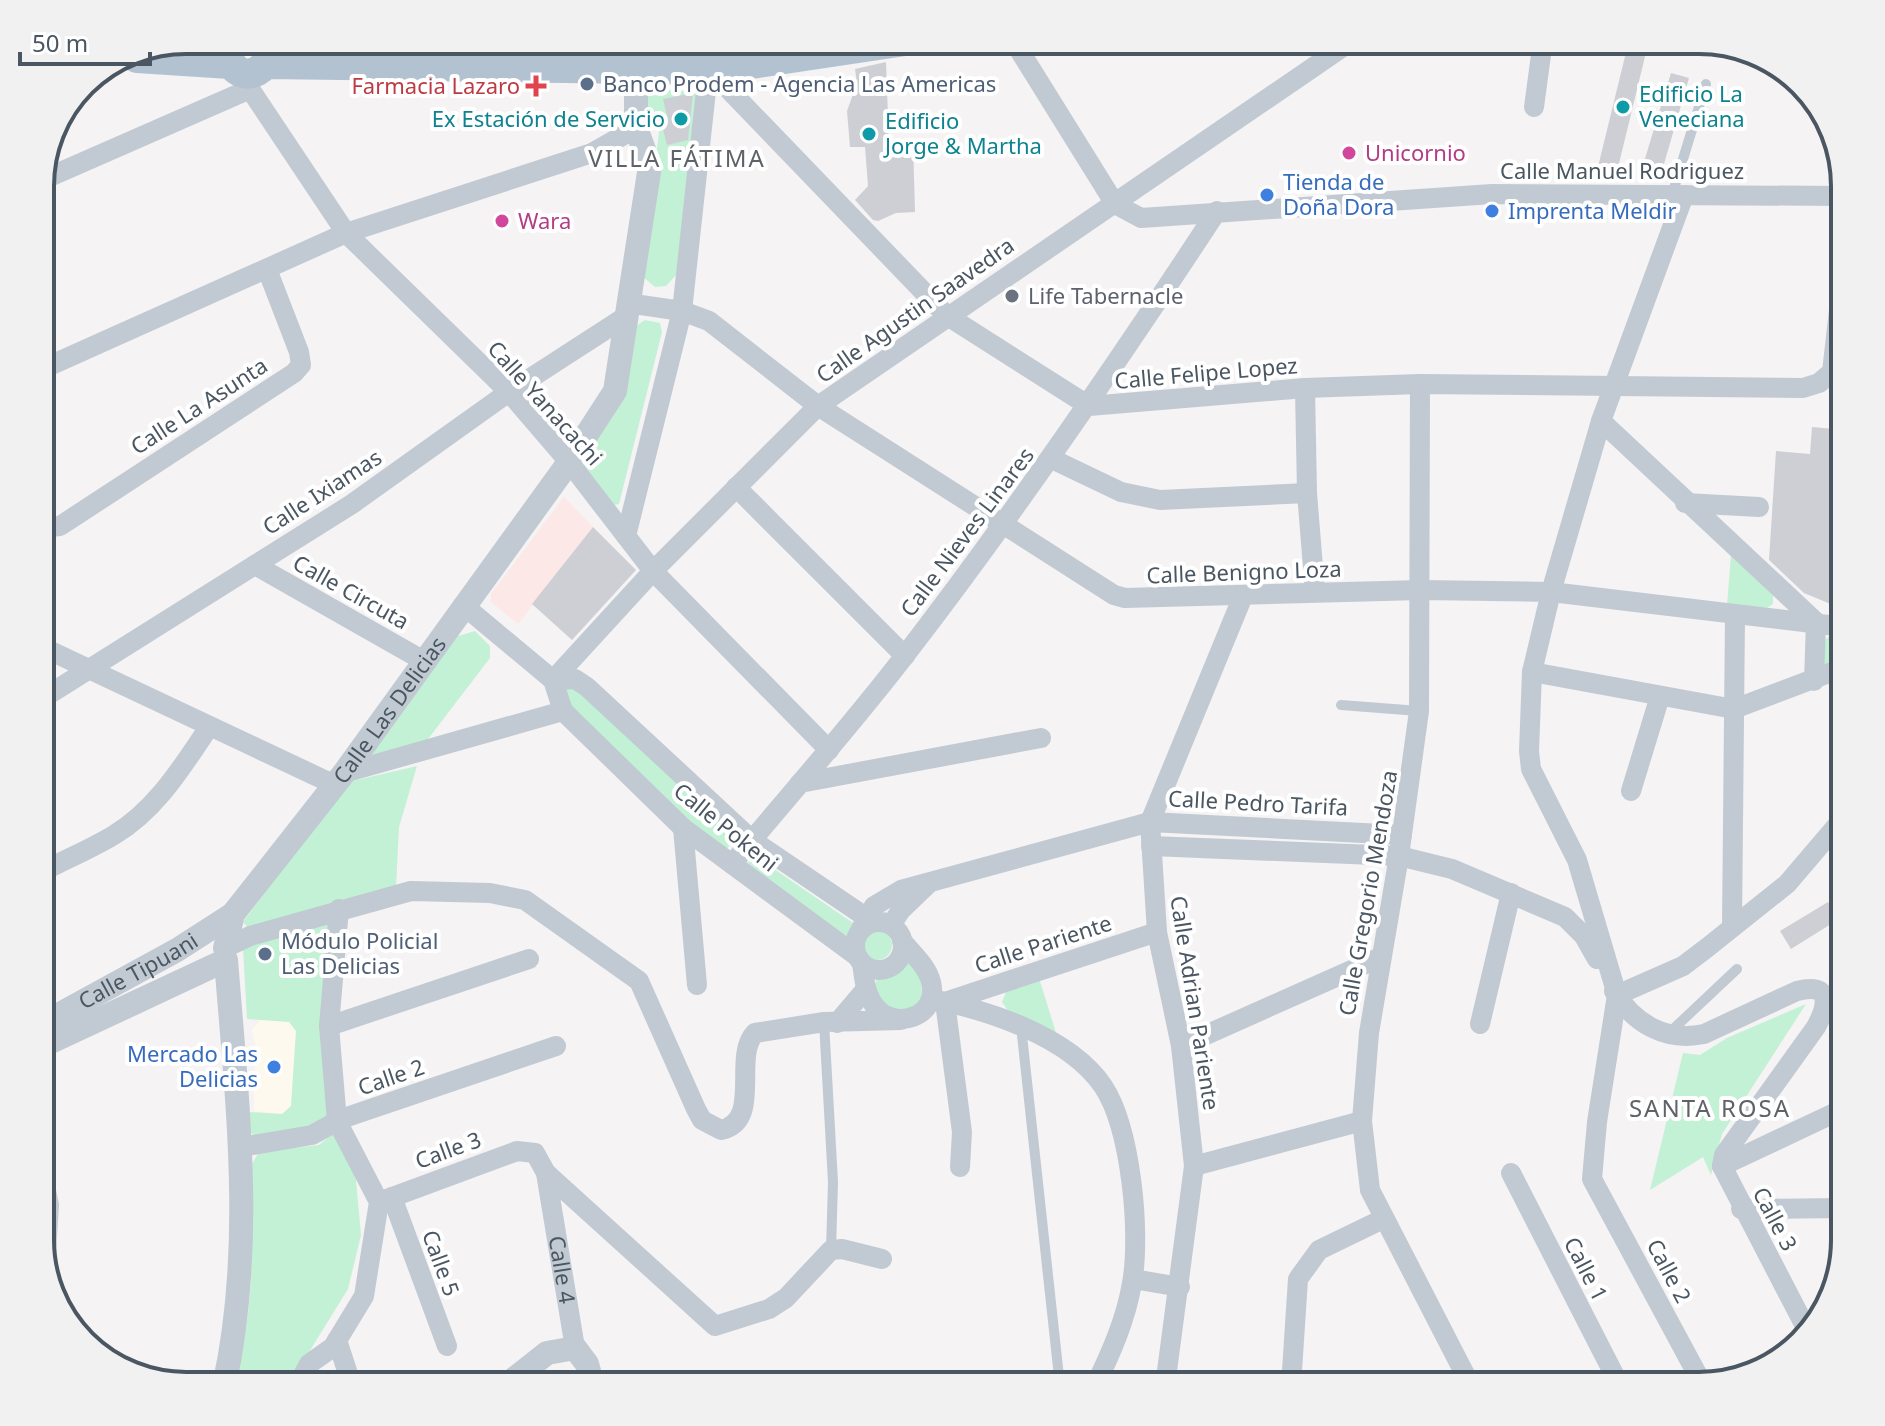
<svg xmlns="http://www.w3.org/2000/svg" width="1885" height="1426" font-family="'Noto Sans',sans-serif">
  <rect width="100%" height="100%" fill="#f5f3f3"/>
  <path fill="#fdf9ef" d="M261 1019 289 1022 296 1031 291 1106 282 1114 254 1111V1090L261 1085 254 1077 256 1050 252 1030Z"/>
  <path fill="#fce8e6" d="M564 497 593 527 518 624 491 602V594Z"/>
  <path fill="#c3f1d5" d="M644 88 702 93 676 275 666 286 655 287 642 276 661 115 643 111Z
    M645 320 660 323 662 332 619 504 610 506 580 468 581 459 624 397 636 326Z
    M1731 555 1773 595V604L1765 609 1727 605Z
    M475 631 490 646V658L425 743 373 757 372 751 455 637Z
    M1831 635 1845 639V659L1830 666 1822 665 1825 640Z
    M573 686 735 838 726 850 685 821 562 699V691Z
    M417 766 399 827 396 888 249 929 243 922 348 782Z
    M755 856 856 925 845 942 751 868 747 863Z
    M335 918 330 1032 344 1103 316 1126 257 1137 251 1133 249 1112 282 1114 291 1106 296 1031 289 1022 247 1019 243 948Z
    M862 945a15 15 0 1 1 30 0a15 15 0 1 1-30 0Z
    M905 961C919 970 925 986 920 1002L907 1012 880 1005 875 984 878 977H888Z
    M1039 978 1057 1036 1009 1012 1002 1002 1008 987Z
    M1806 1004 1722 1134 1711 1175 1703 1157 1650 1190 1683 1053 1700 1055 1727 1038Z
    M343 1125 351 1126 361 1235 348 1289 288 1386H233C256 1313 252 1240 252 1164L259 1152 319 1145Z"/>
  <path fill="#cdcfd5" d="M1629 40H1649L1615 180 1596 175Z
    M886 62 889 145 913 141 915 212 896 213 878 221 873 220 855 200 868 186 865 147H850L847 111 857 83 855 69Z
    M1671 73 1689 78 1659 181 1640 175Z
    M693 93 688 140 667 145 661 121 668 120 663 99Z
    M1812 427 1845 430V610L1804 593 1769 560 1776 451 1810 454Z
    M593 527 636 570 572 640 532 604Z
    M1828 902 1839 919 1791 949 1780 931Z"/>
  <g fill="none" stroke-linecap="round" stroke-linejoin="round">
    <path stroke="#c1cad2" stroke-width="10" d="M1672 195 1706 84
      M1341 705 1419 711
      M824 1022 833 1182 831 1250
      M1021 1026 1060 1386
      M1669 1033 1737 969"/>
    <path stroke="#c1cad2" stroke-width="14" d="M673 40 683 54"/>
    <g stroke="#c1cad2" stroke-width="20">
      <path d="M1013 40 1115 204 1141 218 1492 194 1845 196"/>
      <path d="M710 70 946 315 1089 406 1305 388 1420 384 1803 388 1819 383 1832 372 1845 258"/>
      <path d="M245 75 250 89 346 233 509 392 569 462 653 571 829 750"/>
      <path d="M1534 107 1543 40"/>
      <path d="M40 181 250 89"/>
      <path d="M1684 195 1601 421 1551 592 1532 672 1529 751 1531 769 1577 860 1617 995 1597 1122 1592 1179 1703 1385"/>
      <path d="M627 303 682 311 709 321 818 406 1114 595 1125 598 1421 590 1551 592 1845 627"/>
      <path d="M40 370 346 233 592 153 636 128"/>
      <path d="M1420 384 1419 711 1399 856 1369 1033 1362 1121 1370 1190 1471 1386"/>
      <path d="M1305 388 1307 493 1315 592"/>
      <path d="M1601 421 1816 622 1814 681"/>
      <path d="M1052 459 1121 492 1160 500 1307 493"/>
      <path d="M736 487 905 656"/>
      <path d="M1685 503 1759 507"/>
      <path d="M40 512 50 527 60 526 294 373 301 365 299 352 267 269"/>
      <path d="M626 536 682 311 710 54 725 40"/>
      <path d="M255 565 424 661"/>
      <path d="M463 605 553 680 563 711 683 828 858 957"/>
      <path d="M40 646 335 785"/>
      <path d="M1532 672 1734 709 1845 667"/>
      <path d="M553 680 653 571 818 406 1353 40"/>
      <path d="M553 680 575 679 587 687 752 840 873 922"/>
      <path d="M40 700 352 504 509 392 625 317"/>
      <path d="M344 773 563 711"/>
      <path d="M800 783 1041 738"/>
      <path d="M1631 791 1660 696"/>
      <path d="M683 828 697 985"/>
      <path d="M1151 846 1399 856 1452 869 1565 917 1584 936 1597 959"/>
      <path d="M732 864C790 794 851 726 906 654 1017 510 1118 362 1217 211"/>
      <path d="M40 873C64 860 91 849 114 835 156 810 182 767 209 727"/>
      <circle cx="879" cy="946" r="24"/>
      <path d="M891 925 901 910 928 884"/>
      <path d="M1732 927 1735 615"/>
      <path d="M861 929 874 906 901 890 1150 822 1402 835"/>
      <path d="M226 958 225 948 250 936 411 891 490 893 525 900 639 981 696 1109 702 1120 721 1130C763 1121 732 1057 755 1033L824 1022 901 1020"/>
      <path d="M862 963C864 977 865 993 874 1005 893 1032 940 1017 931 982 927 966 912 953 902 941"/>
      <path d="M1614 991C1634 1024 1666 1042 1704 1034L1797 991C1832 982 1828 1005 1816 1027L1724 1155 1722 1166"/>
      <path d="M1617 995 1683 966 1708 947 1787 884 1845 816"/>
      <path d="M932 999C987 1010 1069 1036 1103 1086 1131 1128 1141 1233 1132 1283 1126 1319 1111 1353 1095 1386"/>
      <path d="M945 1002 1157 932"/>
      <path d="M945 1002 962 1132 960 1167"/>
      <path d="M837 1023 866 989"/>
      <path d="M1480 1024 1511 893"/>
      <path d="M329 1026 529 959"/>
      <path d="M1181 1046 1381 957"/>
      <path d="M241 1147 312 1135 341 1119 556 1046"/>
      <path d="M40 1162 49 1205 45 1268"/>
      <path d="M1194 1166 1362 1121"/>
      <path d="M1722 1166 1807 1330H1814"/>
      <path d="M1722 1166 1845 1108"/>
      <path d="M546 1173 715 1326 769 1309 786 1298 831 1250 842 1249 882 1259"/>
      <path d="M1511 1173 1620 1386"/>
      <path d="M392 1197 447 1346"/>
      <path id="s1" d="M379 1202 517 1151 535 1153 546 1173 575 1348"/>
      <path d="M1741 1209 1845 1208"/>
      <path d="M1133 1279 1180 1287"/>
      <path d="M337 1340 352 1386"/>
      <path d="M297 1386 309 1364 333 1347 364 1296 379 1202 337 1121 329 1026 339 909"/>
      <path d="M1165 1386 1194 1166 1181 1046 1157 932 1150 822 1243 596"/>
      <path d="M1291 1386 1298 1279 1319 1250 1383 1219"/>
    </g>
    <g stroke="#c1cad2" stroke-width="24">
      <path id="s2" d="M225 948 233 914 344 773 569 462 615 391 650 166 636 128V54"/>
      <path id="s3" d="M40 1025 177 950 233 914"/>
      <path d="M40 1047 226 960C237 1101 255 1246 224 1386"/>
      <path d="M505 1386 547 1353 575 1348 587 1364 593 1386"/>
    </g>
    <path stroke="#b3c2d1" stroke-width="30" d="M235 40 228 57C240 91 283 66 261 40
      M137 58 230 64
      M266 64 710 70 912 40"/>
  </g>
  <g fill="#5c6f8a" stroke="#fff" stroke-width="3">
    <circle cx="587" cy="84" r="8"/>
    <circle cx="265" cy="954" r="8"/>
  </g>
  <path fill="#e0444e" stroke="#fff" stroke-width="3" d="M532 74h8v8h8v8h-8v8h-8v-8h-8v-8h8z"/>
  <g fill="#0f9aa8" stroke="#fff" stroke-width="3">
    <circle cx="1623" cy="107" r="8"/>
    <circle cx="681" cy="119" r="8"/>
    <circle cx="869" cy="134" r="8"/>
  </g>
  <g fill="#d1479c" stroke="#fff" stroke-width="3">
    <circle cx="1349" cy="153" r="8"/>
    <circle cx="502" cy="221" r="8"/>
  </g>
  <g fill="#3f7fe0" stroke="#fff" stroke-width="3">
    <circle cx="1267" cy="195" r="8"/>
    <circle cx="1492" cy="211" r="8"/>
    <circle cx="274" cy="1067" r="8"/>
  </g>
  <circle fill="#6b7280" stroke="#fff" stroke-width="3" cx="1012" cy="296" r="8"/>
  <g text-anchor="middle" stroke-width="8" stroke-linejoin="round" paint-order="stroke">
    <g font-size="22" fill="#4e5e75" stroke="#fff" text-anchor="start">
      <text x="603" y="92">Banco Prodem - Agencia Las Americas</text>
      <text x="281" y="949">Módulo Policial<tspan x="281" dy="25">Las Delicias</tspan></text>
    </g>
    <g font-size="22" fill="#be3a42" stroke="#fff" text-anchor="end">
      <text x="520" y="94">Farmacia Lazaro</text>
    </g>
    <g font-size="22" fill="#0d838f" stroke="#fff" text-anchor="start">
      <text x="1639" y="102">Edificio La<tspan x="1639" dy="25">Veneciana</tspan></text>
      <text x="665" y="127" text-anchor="end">Ex Estación de Servicio</text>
      <text x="885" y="129">Edificio<tspan x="885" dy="25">Jorge &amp; Martha</tspan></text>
    </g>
    <g font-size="22" fill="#b23c85" stroke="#fff" text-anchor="start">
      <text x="1365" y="161">Unicornio</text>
      <text x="518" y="229">Wara</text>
    </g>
    <g font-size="22" fill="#4a5661" stroke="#fff">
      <text x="1622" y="179">Calle Manuel Rodriguez</text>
      <text transform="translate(915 310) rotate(-35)" y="8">Calle Agustin Saavedra</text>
      <text transform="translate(1206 373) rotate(-5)" y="8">Calle Felipe Lopez</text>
      <text transform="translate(545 403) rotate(48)" y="8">Calle Yanacachi</text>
      <text transform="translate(199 406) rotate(-33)" y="8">Calle La Asunta</text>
      <text transform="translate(322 492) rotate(-33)" y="8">Calle Ixiamas</text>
      <text transform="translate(967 532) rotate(-53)" y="8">Calle Nieves Linares</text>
      <text transform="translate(1244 572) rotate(-2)" y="8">Calle Benigno Loza</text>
      <text transform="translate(351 592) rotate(29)" y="8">Calle Circuta</text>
      <text dy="8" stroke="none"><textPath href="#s2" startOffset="292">Calle Las Delicias</textPath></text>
      <text transform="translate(1258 803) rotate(3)" y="8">Calle Pedro Tarifa</text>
      <text transform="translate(726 827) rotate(39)" y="8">Calle Pokeni</text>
      <text transform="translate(1368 893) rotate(-80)" y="8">Calle Gregorio Mendoza</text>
      <text transform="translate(1043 944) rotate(-18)" y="8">Calle Pariente</text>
      <text dy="8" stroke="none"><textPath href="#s3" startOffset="112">Calle Tipuani</textPath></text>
      <text transform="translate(1195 1003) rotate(81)" y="8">Calle Adrian Pariente</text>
      <text transform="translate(391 1077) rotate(-19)" y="8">Calle 2</text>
      <text transform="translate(448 1150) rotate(-20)" y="8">Calle 3</text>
      <text transform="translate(1775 1219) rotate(62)" y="8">Calle 3</text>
      <text transform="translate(441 1263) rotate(70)" y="8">Calle 5</text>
      <text transform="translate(1586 1269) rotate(63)" y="8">Calle 1</text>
      <text dy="8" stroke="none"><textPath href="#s1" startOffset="286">Calle 4</textPath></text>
      <text transform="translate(1669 1271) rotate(62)" y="8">Calle 2</text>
    </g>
    <g font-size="22" fill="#366cbe" stroke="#fff" text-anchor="start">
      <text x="1283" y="190">Tienda de<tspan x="1283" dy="25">Doña Dora</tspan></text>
      <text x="1508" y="219">Imprenta Meldir</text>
      <text x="258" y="1062" text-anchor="end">Mercado Las<tspan x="258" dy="25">Delicias</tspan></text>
    </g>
    <g font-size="22" fill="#5b616d" stroke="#fff" text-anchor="start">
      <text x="1028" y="304">Life Tabernacle</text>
    </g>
    <g font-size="24" letter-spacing="2" fill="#5f6368" stroke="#fff">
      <text x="677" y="167">VILLA FÁTIMA</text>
      <text x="1710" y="1117">SANTA ROSA</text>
    </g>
  </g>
  <path d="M0 0H1885V1426H0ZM186 54H1699A132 132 0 0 1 1831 186V1240A132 132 0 0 1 1699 1372H186A132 132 0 0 1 54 1240V186A132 132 0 0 1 186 54Z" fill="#f1f1f2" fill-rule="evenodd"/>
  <path fill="none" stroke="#4a5661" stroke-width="4" d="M186 54H1699A132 132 0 0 1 1831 186V1240A132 132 0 0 1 1699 1372H186A132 132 0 0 1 54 1240V186A132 132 0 0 1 186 54Z"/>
  <path d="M20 52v12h130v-12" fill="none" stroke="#4a5661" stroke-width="4"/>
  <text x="32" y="52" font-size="24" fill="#4a5661" stroke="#ffffff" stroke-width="6" paint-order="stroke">50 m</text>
</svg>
